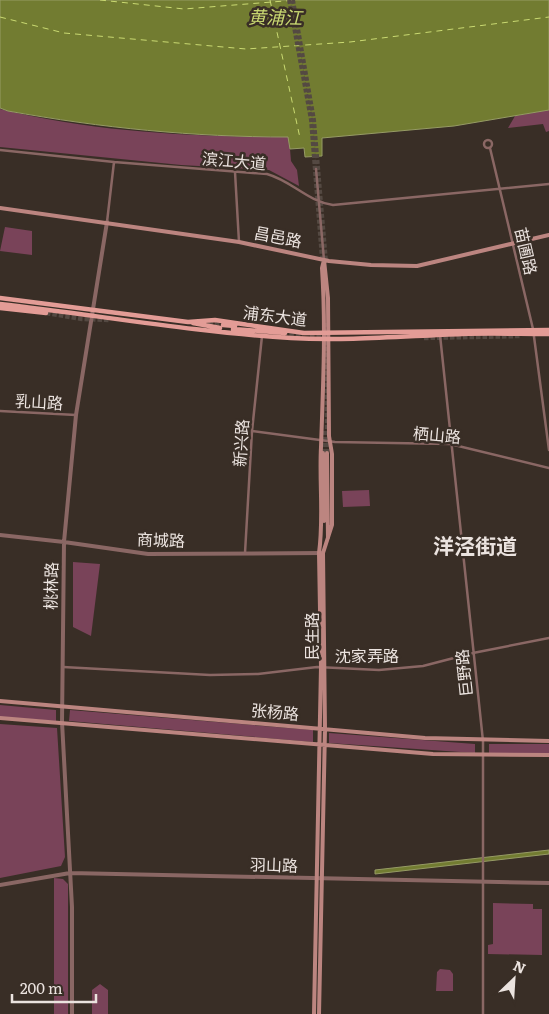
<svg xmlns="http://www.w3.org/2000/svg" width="549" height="1014" font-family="Literata,'Noto Sans SC',serif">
  <rect width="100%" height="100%" fill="#392e26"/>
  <path fill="#794359" d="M0 109C94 132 192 137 289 137L291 161 297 170 299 186 269 170 181 165 0 147Z
    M549 110V131L546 132 543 124 508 128 515 116Z
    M5 227 32 231V255L0 251Z
    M369 490 370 506 343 507 342 491Z
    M73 562 100 564 91 636 73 627Z
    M0 705 56 710V721L0 717Z
    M70 710 313 730V742L69 721Z
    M0 724 57 728 65 857 61 866 0 878Z
    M329 733 475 744V753L329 743Z
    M489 744H549V754H489Z
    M54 878 63 879 68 884V1014H54Z
    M493 903 533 904V909H542V955L488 954V945L493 944Z
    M440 969 450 970 453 974V991H436L437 972Z
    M100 984 108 990V1014H92V990Z"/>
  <path fill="#727c31" stroke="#969b65" d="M0 0H549V110L454 126 322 138V156L305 157 304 148 290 149 288 137C193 137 102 128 8 111L0 108Z
    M549 850V854L375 874V870Z"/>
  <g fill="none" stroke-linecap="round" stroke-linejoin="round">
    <path stroke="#cada72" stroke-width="1" stroke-dasharray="6 5" stroke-linecap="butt" d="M100 0 184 9 297 0
      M270 0 300 138
      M0 17 64 33 246 49 350 42 549 17"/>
    <path stroke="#544942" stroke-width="4" stroke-dasharray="4 2" stroke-linecap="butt" d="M289 0 311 120 322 260
      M293 0 314 120 326 261
      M326 323 327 453
      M323 453V430"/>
    <path stroke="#544942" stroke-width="4.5" stroke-dasharray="4.5 2" stroke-linecap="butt" d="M46 313 82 319 110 320
      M202 322 223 325
      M283 333 303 335
      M310 335H328
      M424 338 521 336"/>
    <path stroke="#8a6764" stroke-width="2.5" d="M484 144a4 4 0 1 1 8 0a4 4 0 1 1-8 0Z
      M490 148 533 329 549 450
      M0 150 114 162 267 174C292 181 307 201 333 205L549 184
      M316 169 324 260
      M235 172 239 242
      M107 222 114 162
      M440 335 483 741V1014
      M0 411 76 415
      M252 431 335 442 450 444 549 468
      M245 553 252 431 262 336
      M63 667 210 675 258 674 317 667 379 670 423 666 473 653 549 638"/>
    <path stroke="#8a6764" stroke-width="4" d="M0 535 64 542 148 554 322 553
      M0 885 70 873 549 883
      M72 1014V907L62 722 64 542 76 415 107 222"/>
    <path stroke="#bc8580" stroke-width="4" d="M0 208 239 242 329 261 371 265 417 266 549 235
      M323 453 324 521
      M327 453 328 538
      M0 701 425 738 549 741
      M0 718 433 754 549 755
      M314 1014 321 667 319 553C324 518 319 482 321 447 323 388 326 328 322 268L324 260
      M319 1014 325 729 323 553 332 525V454L329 436 328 298 324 260"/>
    <path stroke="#e39c96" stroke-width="4.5" d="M0 298 188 322 215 320 304 333 549 330
      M0 304C97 315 193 332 291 338 348 341 405 336 462 334 491 333 520 334 549 334
      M0 308 46 313
      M193 323 220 328
      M223 325 235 326
      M233 329 285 333"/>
  </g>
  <g text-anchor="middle" stroke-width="5" stroke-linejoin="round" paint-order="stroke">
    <g font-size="16" fill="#ebe3df" stroke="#392e26">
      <text transform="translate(234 161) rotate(5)" y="6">滨江大道</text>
      <text transform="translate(278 237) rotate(11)" y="6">昌邑路</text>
      <text transform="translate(526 251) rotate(77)" y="6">苗圃路</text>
      <text transform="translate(275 316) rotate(7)" y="6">浦东大道</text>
      <text transform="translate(39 402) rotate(3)" y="6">乳山路</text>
      <text transform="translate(437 435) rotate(5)" y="6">栖山路</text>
      <text transform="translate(241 443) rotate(-86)" y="6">新兴路</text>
      <text transform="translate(161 540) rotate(2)" y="6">商城路</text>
      <text transform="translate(51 586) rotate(-89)" y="6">桃林路</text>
      <text transform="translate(312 636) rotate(-90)" y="6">民生路</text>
      <text x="367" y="662">沈家弄路</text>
      <text transform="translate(464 673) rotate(-96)" y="6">巨野路</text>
      <text transform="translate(275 712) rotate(5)" y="6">张杨路</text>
      <text transform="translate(274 865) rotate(2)" y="6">羽山路</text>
    </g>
    <g font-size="18" font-style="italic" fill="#cada72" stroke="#392e26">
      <text transform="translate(275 18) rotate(1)" y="6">黄浦江</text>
    </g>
    <g font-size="21" font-weight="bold" fill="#ebe3df" stroke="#392e26">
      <text x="475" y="554">洋泾街道</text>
    </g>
  </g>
  <g transform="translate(514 979) rotate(25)" stroke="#392e26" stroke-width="4" paint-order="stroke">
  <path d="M0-4L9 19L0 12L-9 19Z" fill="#ebe3df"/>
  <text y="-8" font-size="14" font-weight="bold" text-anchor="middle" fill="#ebe3df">N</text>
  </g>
  <path d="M12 994v8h84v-8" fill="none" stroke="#ebe3df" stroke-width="2.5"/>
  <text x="20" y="994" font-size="15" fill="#ebe3df" stroke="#392e26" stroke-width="4" paint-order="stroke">200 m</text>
</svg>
